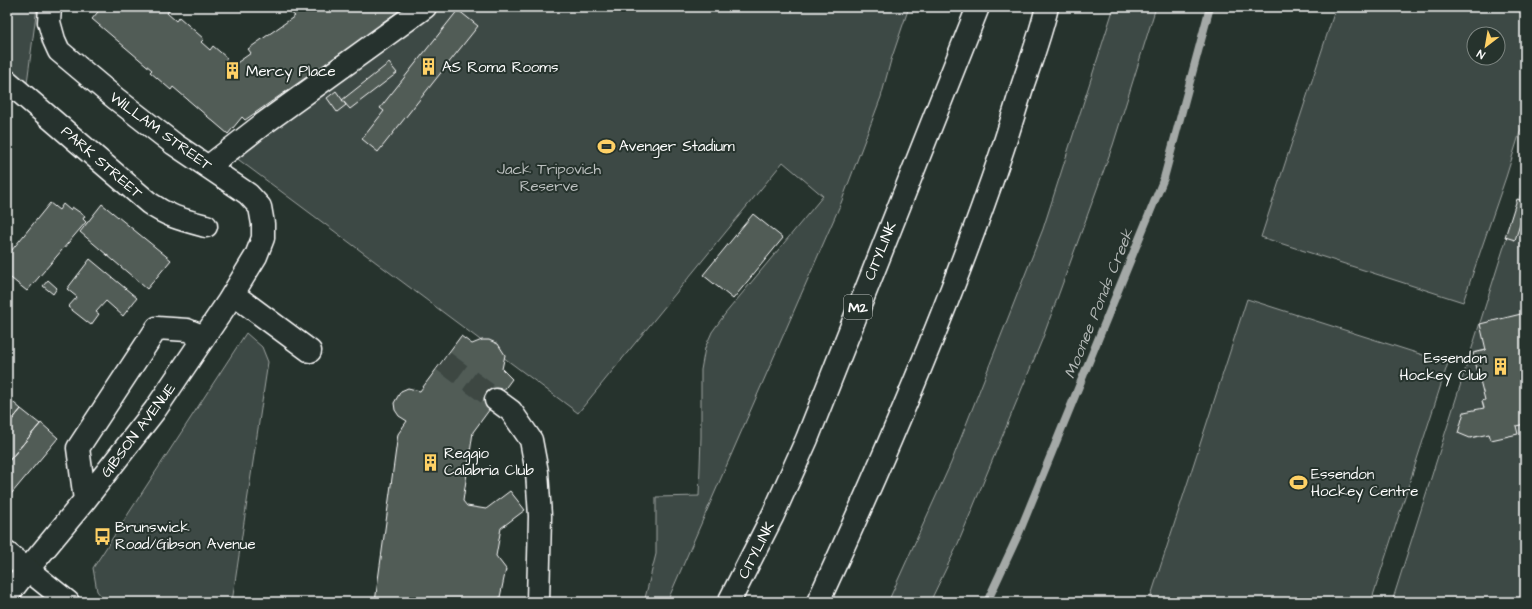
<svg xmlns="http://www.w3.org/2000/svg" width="1532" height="609" font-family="'Architects Daughter',sans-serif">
  <rect width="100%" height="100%" fill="#26332d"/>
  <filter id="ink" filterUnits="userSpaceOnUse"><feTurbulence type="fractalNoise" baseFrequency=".025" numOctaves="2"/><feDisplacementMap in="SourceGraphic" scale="8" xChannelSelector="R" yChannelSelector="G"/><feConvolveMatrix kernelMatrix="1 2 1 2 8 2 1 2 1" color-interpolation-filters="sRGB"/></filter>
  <g filter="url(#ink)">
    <path fill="#3e4944" stroke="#9ea4a2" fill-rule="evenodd" d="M7 7H37L27 83 7 67Z
      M440 7H909L891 60 881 97 841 203 667 602H644L656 554V497L699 496 701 437V370L705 348 712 332 725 314 823 196 783 162 578 413 235 157Z
      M1114 7H1156L1113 145 1042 340 957 546 930 602H888L951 463 1043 229Z
      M1336 7H1525V116L1506 177 1463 302 1261 237ZM1474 34H1498V58H1474Z
      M1524 183 1525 602H1392Z
      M1247 299 1448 363 1371 602H1149Z
      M246 333 262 347 268 362 232 602H106L97 591 93 568Z"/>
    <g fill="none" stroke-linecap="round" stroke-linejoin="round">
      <path stroke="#a4a9a7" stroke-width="8" d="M987 602 1019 533 1164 178 1210 7"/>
    </g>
    <path fill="#515c57" stroke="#fff" d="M102 7H172L167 13 176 21 179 17 204 39 201 42 210 50 213 46 227 58 224 62 231 67 251 53 248 49 295 16 284 7H405L380 24 381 25 371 32 373 35 359 45 357 42 245 120 242 117 228 134 173 87 171 90 150 72 152 70 92 19Z
      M458 10 478 26 378 152 362 139 384 111 380 108Z
      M389 63 397 73 350 109 342 100Z
      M336 91 346 105 337 112 327 98Z
      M1517 199 1525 202V209L1515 240 1505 237Z
      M50 203 59 210 63 204 70 210 72 207 85 216 83 219 86 222 27 291 7 275V256Z
      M102 204 171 260 147 289 80 232Z
      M753 214 783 238 733 299 703 275Z
      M90 259 137 298 123 316 106 301 96 312 99 314 91 325 68 307 77 297 67 289Z
      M48 280 57 288 53 294 43 286Z
      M1525 313V424L1516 426 1518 434 1491 440 1489 434 1470 438 1458 433 1464 412 1484 408 1482 401 1485 400 1473 353 1486 350 1480 324Z
      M461 336 472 344 482 340H489L498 344 505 355 502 369 512 379 473 432 463 501 467 506 486 509 510 491 525 510 501 528 496 556 506 569 499 602H375L398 434 407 421 399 416 395 410 394 403 401 391 408 388 420 391Z
      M7 397 21 409 7 426Z
      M21 409 40 424 7 463V426Z
      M41 423 58 438 7 499V463Z"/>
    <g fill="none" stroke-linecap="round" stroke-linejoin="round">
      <path stroke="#3c4742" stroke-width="22" stroke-dasharray="22 11" stroke-linecap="butt" d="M443 361 496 400"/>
      <defs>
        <path id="minor" d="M7 81 149 203C169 217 183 220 206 226
          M209 166 263 124 425 7
          M233 294 310 351
          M496 400 511 411 531 440 537 472 540 516 538 602
          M85 500 78 448 157 328 187 330 204 337
          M28 569 85 500 155 410 228 302 256 256 263 238V224L260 207 248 194 174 144 115 98 59 51 54 40 49 22 50 7"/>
        <path id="major" d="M7 553 68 602
          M7 596 28 569"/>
        <path id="highway" d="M729 602 773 515 807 439 978 7
          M818 602C886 455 949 307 1001 154 1009 130 1016 107 1023 84 1032 58 1041 33 1047 7"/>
      </defs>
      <use href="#minor" stroke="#fff" stroke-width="25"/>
      <use href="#major" stroke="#fff" stroke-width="25"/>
      <use href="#highway" stroke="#fff" stroke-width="25"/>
      <use href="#minor" stroke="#26332d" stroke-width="22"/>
      <use href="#major" stroke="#26332d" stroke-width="22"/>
      <use href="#highway" stroke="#26332d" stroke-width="22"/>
    </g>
  </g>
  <defs>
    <symbol id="building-bare" viewBox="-9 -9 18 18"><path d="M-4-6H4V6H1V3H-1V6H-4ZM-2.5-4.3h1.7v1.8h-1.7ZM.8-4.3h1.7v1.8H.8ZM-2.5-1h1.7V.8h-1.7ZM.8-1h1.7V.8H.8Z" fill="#ffd166" stroke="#26332d" stroke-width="2.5" paint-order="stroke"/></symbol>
    <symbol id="stadium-bare" viewBox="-9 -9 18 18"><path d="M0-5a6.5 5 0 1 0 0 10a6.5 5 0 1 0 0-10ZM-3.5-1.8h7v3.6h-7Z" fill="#ffd166" stroke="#26332d" stroke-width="2.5" paint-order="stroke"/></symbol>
    <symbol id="bus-bare" viewBox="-9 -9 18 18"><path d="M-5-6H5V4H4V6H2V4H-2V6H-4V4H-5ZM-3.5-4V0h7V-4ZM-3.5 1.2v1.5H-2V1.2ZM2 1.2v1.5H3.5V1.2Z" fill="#ffd166" stroke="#26332d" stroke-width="2.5" paint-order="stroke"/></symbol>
  </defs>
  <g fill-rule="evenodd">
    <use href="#building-bare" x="416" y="54" width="25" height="25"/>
    <use href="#building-bare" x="220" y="58" width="25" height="25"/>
    <use href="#stadium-bare" x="594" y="134" width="25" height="25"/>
    <use href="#building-bare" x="1488" y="354" width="25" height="25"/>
    <use href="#building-bare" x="418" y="450" width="25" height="25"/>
    <use href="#stadium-bare" x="1286" y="470" width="25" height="25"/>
    <use href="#bus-bare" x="90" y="524" width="25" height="25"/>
  </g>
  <g text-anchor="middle" stroke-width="4" stroke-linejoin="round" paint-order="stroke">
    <rect fill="#26332d" stroke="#bec2c0" stroke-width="1" x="844" y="295" width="28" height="24" rx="3"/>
    <g font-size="14" font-weight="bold" fill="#fff">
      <text x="858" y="312">M2</text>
    </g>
    <g font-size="15" fill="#fff" stroke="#26332d" text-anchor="start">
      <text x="442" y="72">AS Roma Rooms</text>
      <text x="246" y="76">Mercy Place</text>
      <text x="619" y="151">Avenger Stadium</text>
      <text x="1487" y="363" text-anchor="end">Essendon<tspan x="1487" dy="17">Hockey Club</tspan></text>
      <text x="444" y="458">Reggio<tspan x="444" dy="17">Calabria Club</tspan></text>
      <text x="1311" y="479">Essendon<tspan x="1311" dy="17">Hockey Centre</tspan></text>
      <text x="115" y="532">Brunswick<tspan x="115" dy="17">Road/Gibson Avenue</tspan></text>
    </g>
    <g font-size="15" fill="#fff" stroke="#26332d">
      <text transform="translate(161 131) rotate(36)" y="5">WILLAM STREET</text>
      <text transform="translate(102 162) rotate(41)" y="5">PARK STREET</text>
      <text transform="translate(880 251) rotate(-68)" y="5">CITYLINK</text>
      <text transform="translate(138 430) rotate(-53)" y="5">GIBSON AVENUE</text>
      <text transform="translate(756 550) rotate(-63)" y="5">CITYLINK</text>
    </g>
    <g font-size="15" fill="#bbbfbe" stroke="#26332d">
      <text x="549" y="174">Jack Tripovich<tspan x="549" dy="17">Reserve</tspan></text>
    </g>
    <g font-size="16" font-style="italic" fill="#b3b8b6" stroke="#26332d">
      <text transform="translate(1098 303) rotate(-68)" y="6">Moonee Ponds Creek</text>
    </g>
  </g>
  <rect width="1532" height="609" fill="none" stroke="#26332d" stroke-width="24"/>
  <rect x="12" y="12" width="1508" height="585" fill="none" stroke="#fff" stroke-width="1.5" filter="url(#ink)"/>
  <g transform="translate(1486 46) rotate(211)"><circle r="19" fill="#26332d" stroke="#7d8581"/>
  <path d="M0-3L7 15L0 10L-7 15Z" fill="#ffd166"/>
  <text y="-6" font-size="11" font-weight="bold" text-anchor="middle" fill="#ffffff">N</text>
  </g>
</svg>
